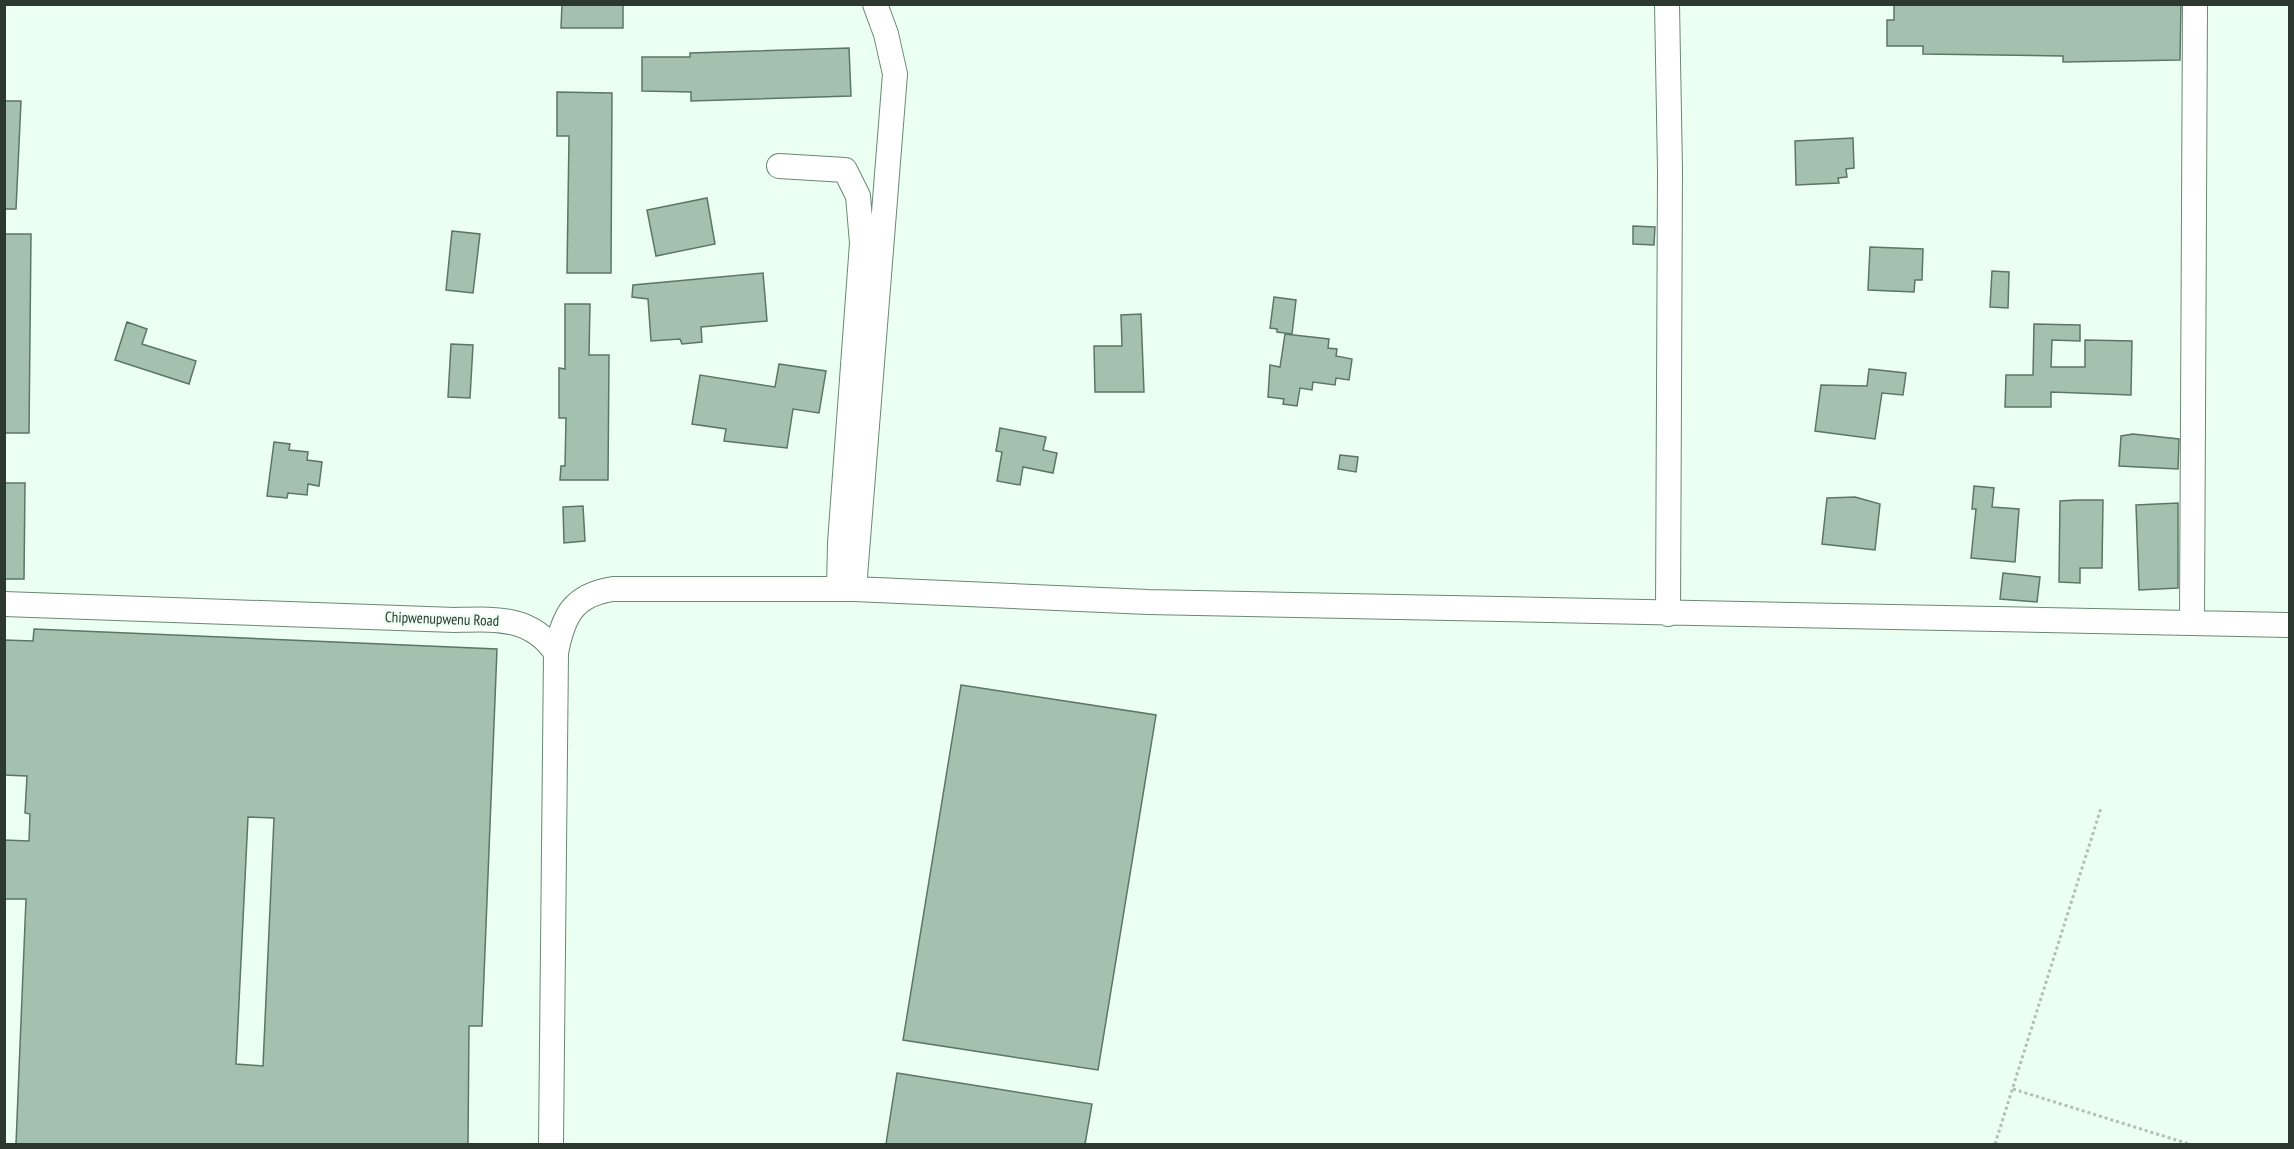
<svg xmlns="http://www.w3.org/2000/svg" width="2294" height="1149" font-family="'PT Sans Narrow',sans-serif">
  <rect width="100%" height="100%" fill="#ecfff3"/>
  <path fill="#a4c1af" stroke="#5b7666" stroke-width="1.5" fill-rule="evenodd" d="M562 4H623V28H561Z
    M1894 4H2181L2180 60 2063 62V56L1923 54V46H1887V20H1894Z
    M849 48 851 96 691 101V92L642 91V57H690V53Z
    M557 92 612 93 611 273H567L569 136H557Z
    M4 101H21L16 209H4Z
    M1853 138 1854 168 1846 169 1847 177 1838 178 1839 183 1796 185 1795 141Z
    M707 198 715 244 656 256 647 210Z
    M1633 226 1655 227 1654 245 1633 244Z
    M452 231 480 234 473 293 446 290Z
    M4 234H31L29 433H4Z
    M1870 247 1923 249 1922 280H1915L1914 292 1868 290Z
    M1992 271 2009 272 2008 308 1990 307Z
    M763 273 767 321 701 327 702 342 682 344 680 339 651 341 648 299 632 297 633 285Z
    M1274 297 1296 300 1292 334 1277 332V329L1270 328Z
    M565 304H590L589 355H609L608 480H560L561 466H565L566 418H559V368L565 369Z
    M1141 314 1144 392H1095L1094 346H1122L1121 315Z
    M127 322 147 329 142 344 196 361 189 384 115 360Z
    M2034 324 2080 325V341L2052 340 2051 367H2085V340L2132 341 2131 395 2051 392V407H2005L2006 375H2033Z
    M1285 334 1329 339 1328 348 1337 349 1336 356 1352 359 1349 380 1336 378 1335 385 1313 382 1312 390 1300 388 1297 406 1283 404 1284 399 1268 397 1270 365 1280 367Z
    M451 344 473 345 470 398 448 397Z
    M779 364 826 371 819 413 793 409 787 448 724 441 726 429 692 424 700 375 775 387Z
    M1869 369 1906 373 1903 395 1882 393 1875 439 1815 431 1821 385 1867 386Z
    M1000 428 1046 437 1043 450 1057 453 1053 473 1023 467 1020 485 997 481 1002 452 996 451Z
    M2133 434 2179 439 2178 469 2119 466 2121 436Z
    M274 442 290 444 289 450 308 452 307 460 322 462 319 486 308 484 307 495 288 493 287 498 267 496Z
    M1340 455 1358 457 1356 472 1338 469Z
    M4 483H25L24 579H4Z
    M1974 486 1994 488 1992 507 2019 509 2015 562 1971 558 1976 509H1972Z
    M1855 497 1880 504 1875 550 1822 544 1827 498Z
    M2076 500H2103L2102 568H2080V583L2059 582 2060 501Z
    M2178 503V588L2139 590 2136 505Z
    M583 506 585 541 564 543 563 507Z
    M2003 573 2040 577 2037 602 2000 599Z
    M34 629 497 649 482 1026H469L468 1144H16L26 899H4V840L29 841 30 814 25 813 27 776 4 775V640L33 641ZM248 817 274 818 263 1066 236 1064Z
    M961 685 1156 715 1098 1070 903 1040Z
    M897 1073 1092 1104 1085 1144H886Z"/>
  <g fill="none" stroke-linecap="round" stroke-linejoin="round">
    <defs>
      <path id="minor" d="M1667 4 1670 170 1668 614
        M779 166 845 170 858 196 862 243 840 543 839 589
        M854 589 895 74 886 34 875 4
        M4 604 455 620C495 619 532 616 556 653L551 1144
        M2192 622 2195 4
        M556 653C563 616 573 595 613 589H854L1148 602 2290 625"/>
    </defs>
    <use href="#minor" stroke="#6b8775" stroke-width="26"/>
    <path stroke="#afc0b5" stroke-width="3" stroke-dasharray="3 3" stroke-linecap="butt" d="M2013 1089 2189 1144
      M1995 1144 2101 808"/>
    <use href="#minor" stroke="#fff" stroke-width="24"/>
  </g>
  <g text-anchor="middle" stroke-width="4.5" stroke-linejoin="round" paint-order="stroke">
    <g font-size="15" fill="#2c3830" stroke="#ecfff3">
      <text transform="translate(442 619) rotate(2)" y="5">Chipwenupwenu Road</text>
    </g>
  </g>
  <rect width="2294" height="1149" fill="none" stroke="#2c3830" stroke-width="12"/>
</svg>
